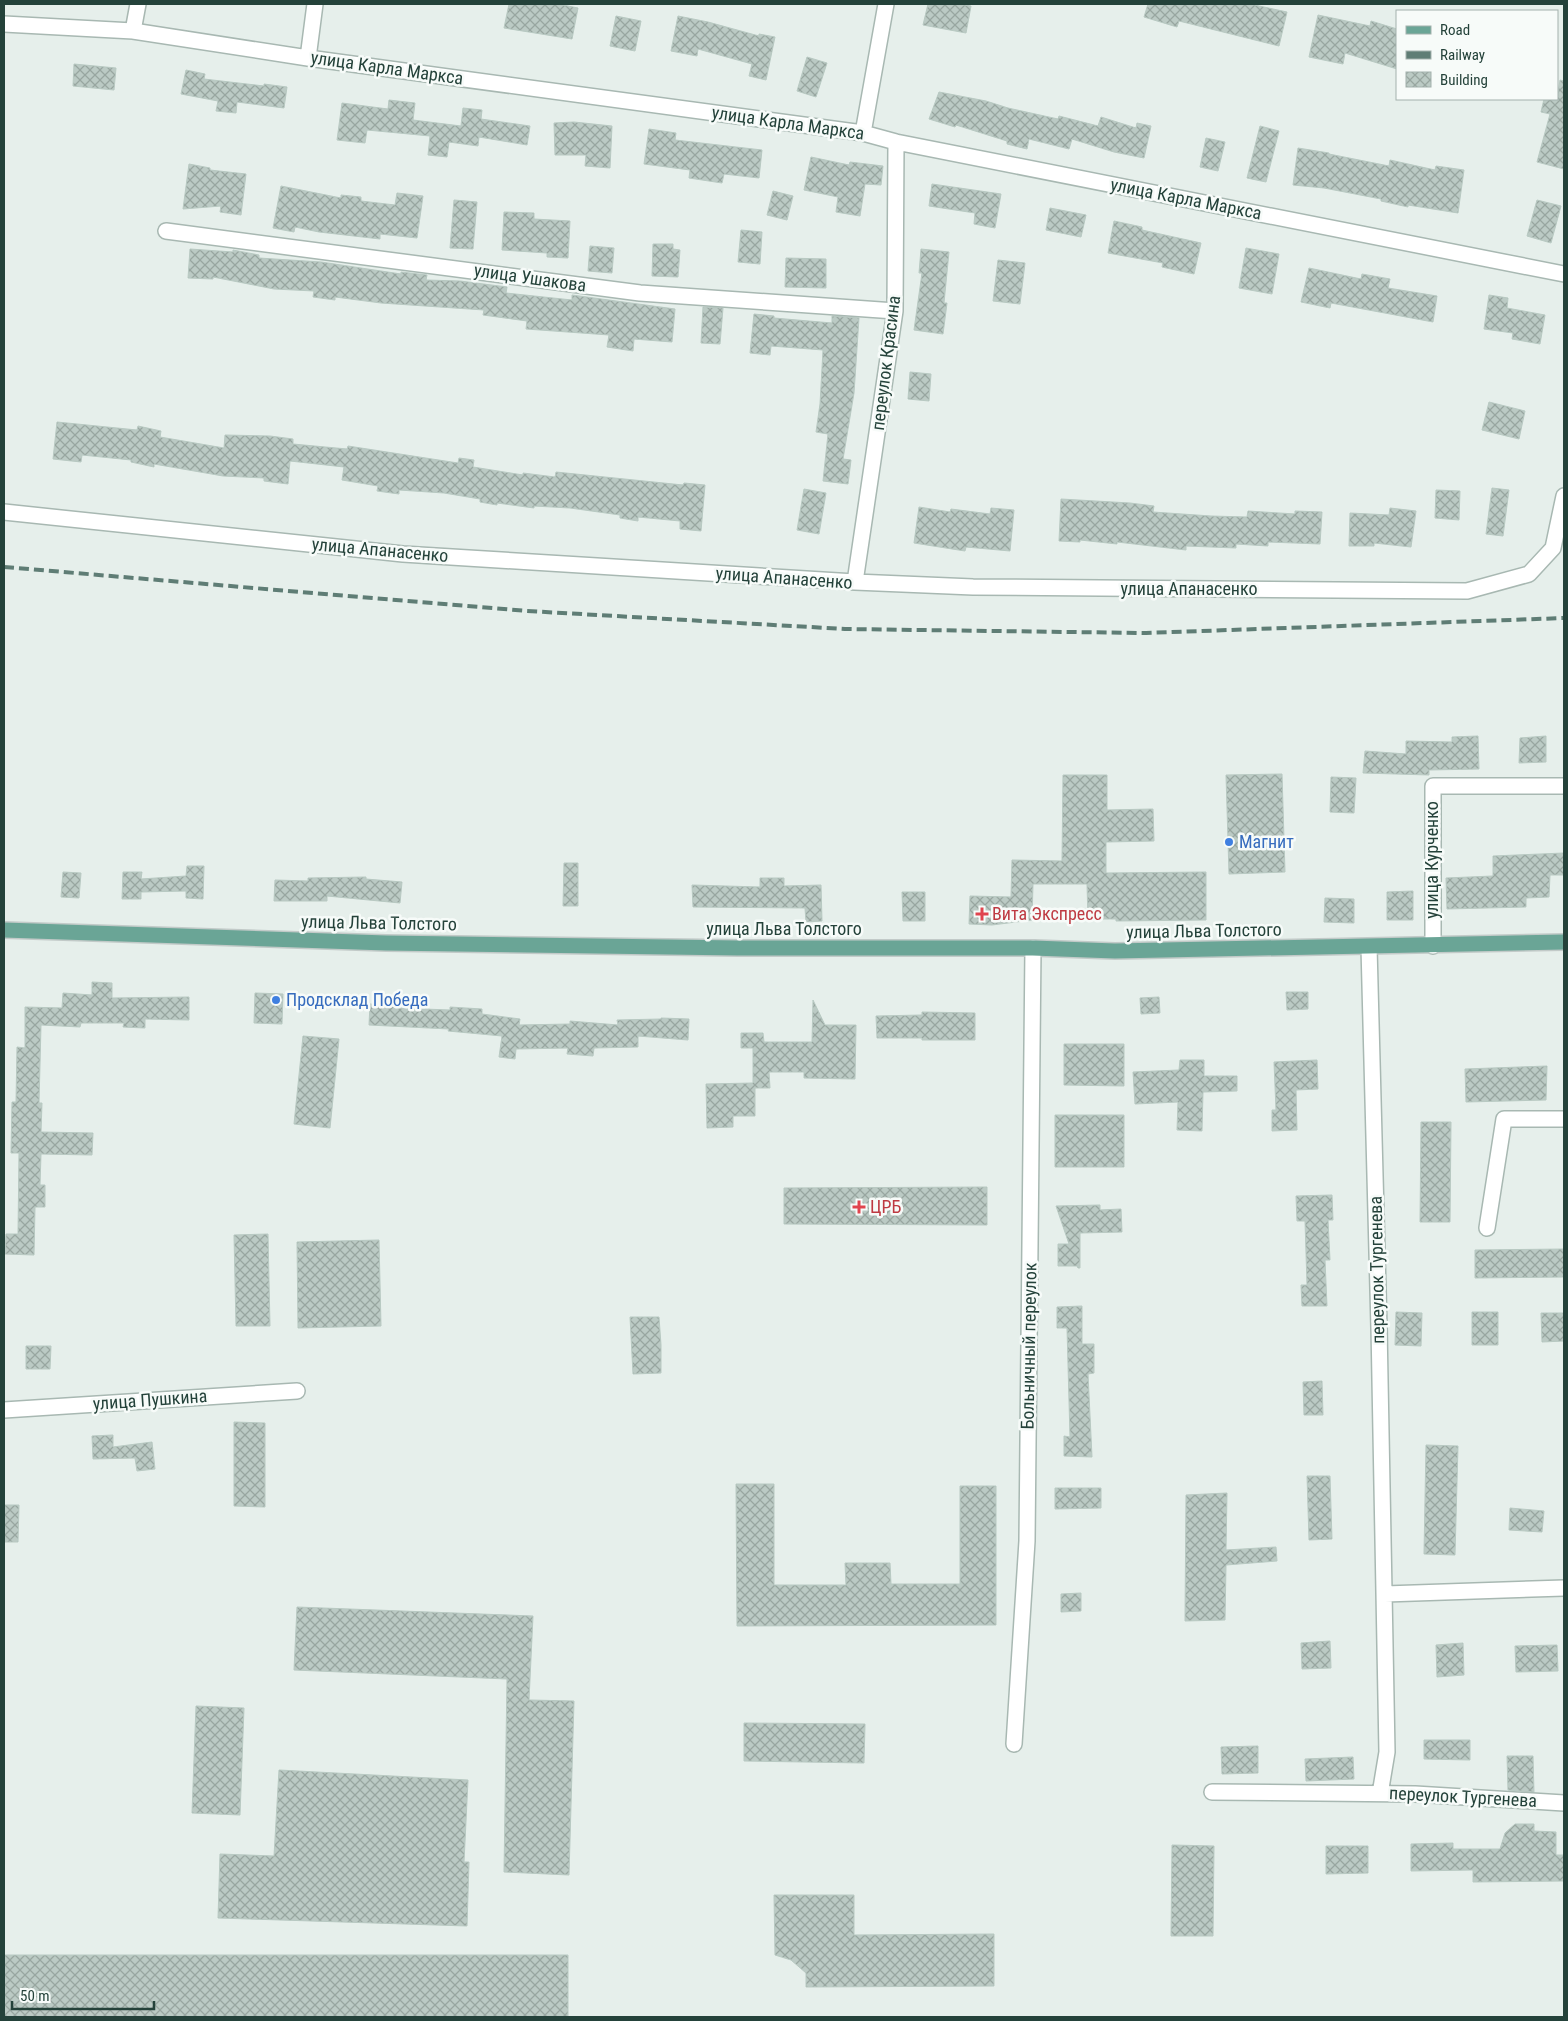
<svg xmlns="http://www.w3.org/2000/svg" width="1568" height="2021" font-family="'Roboto Condensed',sans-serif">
  <defs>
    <pattern id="building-cross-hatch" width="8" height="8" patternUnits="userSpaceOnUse" patternTransform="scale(1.25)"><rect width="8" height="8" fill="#bbcac4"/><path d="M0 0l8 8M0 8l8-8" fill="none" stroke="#98a6a0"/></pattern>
  </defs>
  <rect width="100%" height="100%" fill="#e6efeb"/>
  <path fill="url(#building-cross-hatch)" stroke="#b8c9c2" d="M509 4H558L578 8 572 39 504 28Z
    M928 4H958L971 6 966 33 923 25Z
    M1148 4H1250L1287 12 1279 46 1179 21 1177 27 1144 17Z
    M1318 15 1370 26 1371 21 1397 29V69L1345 53 1343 64 1309 57Z
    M616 16 641 21 635 51 610 46Z
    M678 16 708 22 759 36V34L775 37 766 80 749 76 752 64 698 49 697 56 671 51Z
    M807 57 827 63 816 97 797 91Z
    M74 64 116 68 114 90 73 86Z
    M186 70 205 74 204 79 264 86V84L287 87 284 108 237 102 236 113 216 111 218 101 181 94Z
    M1560 80 1564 81V169L1537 162 1550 114 1541 112 1544 99H1557Z
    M939 92 986 101 1008 108 1058 119 1059 116 1098 126 1101 117 1136 128 1137 123 1151 126 1144 158 1114 152 1072 139 1069 149 1029 139 1027 149 1007 144V141L956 125 955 127 929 119Z
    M389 100 415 103 413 120 461 126 463 108 482 110 481 119 530 126 527 145 479 137 478 146 449 142 447 157 428 155 430 136 367 130 365 143 337 140 342 103 388 109Z
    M574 122 612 126 610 168 585 166 586 155H555L554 123Z
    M1260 126 1279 131 1266 182 1247 178Z
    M649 129 676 133 675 140 762 150 759 178 724 174 722 183 689 178 690 170 644 164Z
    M1206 138 1225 142 1218 171 1200 167Z
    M1298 148 1329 153V154L1389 166 1390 160 1435 170 1436 166 1464 170 1458 213 1408 205V207L1381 201V199L1324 188 1293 185Z
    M811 157 849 165 850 162 883 166 881 185 865 184 860 216 836 212 838 197 804 190Z
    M189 164 210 168V170L246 174 241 215 220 212 221 206 183 209Z
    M932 184 1001 194 995 228 974 224 975 213 929 206Z
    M281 186 341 198V195L361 197V201L395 205 397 193 423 196 417 238 380 234V239L319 232 295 227 294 232 273 228Z
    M773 191 793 196 787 220 767 215Z
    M454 200 477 202 473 249 450 248Z
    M1537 200 1561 206 1551 243 1527 236Z
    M1050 208 1086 215 1081 237 1046 230Z
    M504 212 534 213V219L570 221 568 258 547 257V253L502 250Z
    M1114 221 1142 227V230L1201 243 1194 274 1162 267 1163 263 1108 253Z
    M741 230 762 232 760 264 738 262Z
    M653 244H673V249L680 250 678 277 652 276Z
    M590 246 614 248 612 273 588 271Z
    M1246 248 1279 254 1272 294 1239 288Z
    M190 249 233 252V250L259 255V258L321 262 401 274V272L427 275 426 280 460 281 507 287 506 293 572 300V295L675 309 672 342 634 339 633 351 607 347 609 335 526 329 527 321 483 315 484 310 381 303 335 297V300L313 297 314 291 274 289 213 277V279L188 278Z
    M921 249 949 252 944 303H947L943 334 914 330 922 273H919Z
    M786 258 826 259V288L785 287Z
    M998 260 1025 263 1020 304 993 301Z
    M1309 268 1361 279 1362 274 1390 279 1388 288 1437 296 1433 322 1331 303 1330 308 1301 302Z
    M1489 295 1508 298 1507 308 1545 315 1540 344 1512 339 1513 333 1484 329Z
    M703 307 723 308 720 344 701 343Z
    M754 314 774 316V318L832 323V316L859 318 854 393 843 459 851 460 848 484 823 481 828 434 816 432 820 404 823 350 771 346 770 355 750 353Z
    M910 372 931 374 929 401 908 399Z
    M1489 402 1525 411 1519 439 1482 430Z
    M57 422 137 430 138 426 161 431 160 437 224 448 225 435 270 436 293 439V444L347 449 348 446 458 463 459 458 474 460 473 467 523 475V473L555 477 556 472 683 485 684 483 705 485 701 531 680 529V521L638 517V521L620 518V515L570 508 534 506V508L497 503V505L480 502V499L444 493 399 490V494L377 491 378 486 342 480 344 467 290 461 288 484 264 481V478L223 476 154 464V467L131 462V460L82 455 81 462 53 459Z
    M1492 488 1509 490 1503 536 1486 534Z
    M804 489 826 493 819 534 797 530Z
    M1436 490 1460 491 1459 520 1435 518Z
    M1061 499 1130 503 1154 506 1153 512 1211 516 1247 517 1248 511 1295 514V511L1322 512 1320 544 1268 542V546L1236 544V548L1186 546V550L1117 542V544L1080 540V542L1059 541Z
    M919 507 950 512 951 509 990 514 991 508 1014 510 1010 551 966 547 965 551 914 543Z
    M1390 508 1416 511 1411 547 1374 543V546H1349L1350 513 1389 515Z
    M1478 736 1479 769 1429 770V775L1363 773 1365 751 1406 754V741L1452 742V737Z
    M1546 736V762L1519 763 1520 738Z
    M1282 774 1285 872 1229 874 1226 775Z
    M1063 775H1107V810L1153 809 1154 841 1106 842V873L1206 872V920L1116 921V919H1088L1087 884H1033L1032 920 992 925 969 924 970 896 1011 897 1012 860 1062 861Z
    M1331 777 1356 778 1354 813 1330 812Z
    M1564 853V875H1550L1549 897 1526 898V907L1447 909 1446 878 1493 876V856Z
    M564 863H578V906H563Z
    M187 866H204L203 899 186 898V891L141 892V899H122L123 872H142L141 879 186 876Z
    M63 872 81 873 79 898 61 897Z
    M366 877V879L402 882 400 903 327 896V901H274L275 880 308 881V878Z
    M760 878H784V886L821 885 822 921 806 922 805 908 693 907 692 885 760 887Z
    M1413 891V920H1387V892Z
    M902 892H925V921H903Z
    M1325 898 1354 899V923L1324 922Z
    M92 982 112 983V998L189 997V1020L145 1019V1028L123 1027 124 1023H81L80 1027 41 1025 39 1103H42L41 1132 93 1133 92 1155 41 1154 40 1185H45V1207H35L34 1255 5 1254 6 1234H18L19 1153H11L12 1102H16L17 1047 25 1048V1007L62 1008 63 993 92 995Z
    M1286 992H1308V1009L1287 1010Z
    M255 993 283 994 282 1024 254 1023Z
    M1159 997 1160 1013 1141 1014 1140 998Z
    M813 1000 825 1025H856L855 1079 804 1078V1072H769L770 1088H755V1116H733V1127L707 1128 706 1084 753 1083V1048H741V1033H763L764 1042H812Z
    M370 1004 397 1006V1008L450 1010V1007L482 1009V1014L520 1019 519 1025 570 1024V1021L618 1025 617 1020 661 1019V1018L689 1019 688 1040 638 1036V1047L594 1048 593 1056 567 1054 568 1048 516 1049 515 1059 499 1057 502 1036 448 1031 449 1029 369 1025Z
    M922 1012 975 1013V1040H922V1038H877L876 1016 922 1015Z
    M303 1036 339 1039 330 1128 294 1124Z
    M1064 1044H1124V1086L1064 1085Z
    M1180 1060H1204V1076H1237V1091L1203 1092 1202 1131 1177 1130 1178 1102 1135 1104 1133 1072 1179 1070Z
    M1317 1060 1318 1089 1296 1090 1297 1130 1272 1131V1110H1276L1274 1062Z
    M1547 1066 1546 1100 1466 1102 1465 1069Z
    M1055 1115H1124V1167H1055Z
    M1421 1122H1451L1450 1222H1420Z
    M987 1187V1225L784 1224V1188Z
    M1332 1195 1333 1220H1328L1330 1260H1325L1327 1306H1302L1301 1285H1307L1305 1221H1297L1296 1196Z
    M1100 1205V1210L1121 1209 1122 1232 1080 1233V1268H1078L1077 1266H1058V1244H1069L1056 1206Z
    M268 1234 270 1326H236L234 1235Z
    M379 1240 381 1326 298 1328 297 1242Z
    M1564 1249V1277L1475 1278V1250Z
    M1082 1306V1344H1094V1373L1088 1374 1092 1457 1064 1456V1436L1070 1437 1067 1328H1057V1307Z
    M1396 1312 1422 1313 1421 1346 1395 1345Z
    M1472 1312H1498V1345H1472Z
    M1541 1313H1564V1341L1542 1342Z
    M630 1317H659L661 1345V1373L633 1374Z
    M26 1346H51L50 1369H26Z
    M1322 1381 1323 1415H1304L1303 1382Z
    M234 1422 265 1423V1507L234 1506Z
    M113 1435V1447L152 1442 155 1469 137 1471 135 1458 93 1459 92 1436Z
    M1426 1445 1458 1446 1455 1555 1424 1554Z
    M1307 1476H1330L1332 1539 1309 1540Z
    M736 1484H774V1585H846L845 1563H890L891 1584H960V1486H996V1625L737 1626Z
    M1055 1488H1101V1508L1055 1509Z
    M1227 1493 1226 1550 1276 1547 1277 1561 1226 1565 1225 1620 1185 1621 1186 1495Z
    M4 1505H19L18 1542H4Z
    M1510 1508 1544 1511 1542 1532 1509 1530Z
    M1081 1593V1611L1061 1612V1594Z
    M297 1607 533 1616 529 1700 574 1701 569 1875 504 1872 507 1679 294 1670Z
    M1330 1641 1331 1668 1302 1669 1301 1643Z
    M1463 1643 1464 1675 1437 1677 1436 1645Z
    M1557 1645 1558 1671 1516 1672 1515 1646Z
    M196 1706 244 1708 240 1815 192 1813Z
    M744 1723 865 1724 864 1763 744 1761Z
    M1424 1740H1470V1760L1424 1759Z
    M1258 1746V1773L1222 1774 1221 1747Z
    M1507 1756H1533L1534 1792 1508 1790Z
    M1353 1757 1354 1779 1306 1781 1305 1759Z
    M279 1770 468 1780 464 1862H469L467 1926 218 1918 220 1854 274 1856Z
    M1515 1824H1534V1831L1556 1832V1855H1564V1881L1473 1882V1870L1411 1871V1844L1453 1843V1849H1500L1505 1833Z
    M1172 1845 1214 1846 1213 1936H1171Z
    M1326 1846H1368V1873L1326 1874Z
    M774 1895H854V1935L994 1934V1986L806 1987V1973L791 1960 775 1955Z
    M4 1955H568V2017H4Z"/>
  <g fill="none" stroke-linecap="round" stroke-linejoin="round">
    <defs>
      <path id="minor" d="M4 24 133 31 308 58 863 133 896 142 1564 274
        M133 31 138 4
        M308 58 315 4
        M863 133 886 4
        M166 231 640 293 895 311
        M4 512 403 554 855 582 973 587 1467 591 1529 574 1553 548 1564 496
        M855 582 895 311 896 142
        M1433 946V786H1564
        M1369 947C1377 1215 1383 1484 1387 1752L1380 1794
        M1487 1228 1504 1119H1564
        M4 1410 297 1391
        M1385 1594 1564 1588
        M1014 1744 1027 1541 1033 948
        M1212 1792 1415 1794 1564 1803"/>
      <path id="major" d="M4 930 386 943 738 948H1033L1115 951 1564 942"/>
    </defs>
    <use href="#minor" stroke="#a8b8b2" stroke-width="18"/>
    <use href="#major" stroke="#c2cac8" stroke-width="18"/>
    <use href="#minor" stroke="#fff" stroke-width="15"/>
    <use href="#major" stroke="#6aa596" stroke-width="15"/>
    <path stroke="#5f7d75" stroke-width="4" stroke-dasharray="10 5" stroke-linecap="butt" d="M4 567 527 611 845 629 1146 633 1564 618"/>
  </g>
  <g fill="#3f7fe0" stroke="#f7fbf9" stroke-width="2">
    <circle cx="1229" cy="842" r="5"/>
    <circle cx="276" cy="1000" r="5"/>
  </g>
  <g fill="#e0444e" stroke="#f7fbf9" stroke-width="2">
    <path d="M979.5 906.5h5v5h5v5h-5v5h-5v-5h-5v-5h5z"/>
    <path d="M856.5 1199.5h5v5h5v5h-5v5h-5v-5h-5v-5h5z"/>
  </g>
  <g text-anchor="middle" stroke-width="5" stroke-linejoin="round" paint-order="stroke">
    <g font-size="18" fill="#24423a" stroke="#f7fbf9">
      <text transform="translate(387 68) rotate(8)" y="6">улица Карла Маркса</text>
      <text transform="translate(788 123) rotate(8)" y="6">улица Карла Маркса</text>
      <text transform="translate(1186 199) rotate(11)" y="6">улица Карла Маркса</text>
      <text transform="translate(530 278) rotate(8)" y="6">улица Ушакова</text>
      <text transform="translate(886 363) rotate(-83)" y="6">переулок Красина</text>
      <text transform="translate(380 550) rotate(5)" y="6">улица Апанасенко</text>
      <text transform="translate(784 578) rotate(4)" y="6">улица Апанасенко</text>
      <text x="1189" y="595">улица Апанасенко</text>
      <text transform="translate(1432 860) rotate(-90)" y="6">улица Курченко</text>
      <text transform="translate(379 923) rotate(1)" y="6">улица Льва Толстого</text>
      <text x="784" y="935">улица Льва Толстого</text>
      <text transform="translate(1204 931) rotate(-1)" y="6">улица Льва Толстого</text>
      <text transform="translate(1377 1270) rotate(-91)" y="6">переулок Тургенева</text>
      <text transform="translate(1029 1346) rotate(-89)" y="6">Больничный переулок</text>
      <text transform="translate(150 1400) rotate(-4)" y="6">улица Пушкина</text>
      <text transform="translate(1463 1797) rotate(3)" y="6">переулок Тургенева</text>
    </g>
    <g font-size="18" fill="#366cbe" stroke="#f7fbf9" text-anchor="start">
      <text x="1239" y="848">Магнит</text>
      <text x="286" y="1006">Продсклад Победа</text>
    </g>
    <g font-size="18" fill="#be3a42" stroke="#f7fbf9" text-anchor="start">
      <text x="992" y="920">Вита Экспресс</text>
      <text x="870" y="1213">ЦРБ</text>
    </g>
  </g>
  <rect width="1568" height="2021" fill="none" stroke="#24423a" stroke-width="10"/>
  <rect x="1396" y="10" width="162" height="90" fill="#f7fbf9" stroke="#a3b1ad"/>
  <rect x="1406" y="26" width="25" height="8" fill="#6aa596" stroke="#a3b1ad"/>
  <text x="1440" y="35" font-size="15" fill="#24423a">Road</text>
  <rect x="1406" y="51" width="25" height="8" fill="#5f7d75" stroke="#a3b1ad"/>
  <text x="1440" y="60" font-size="15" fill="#24423a">Railway</text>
  <rect x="1406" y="72" width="25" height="15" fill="url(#building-cross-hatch)" stroke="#a3b1ad"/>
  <text x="1440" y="85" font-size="15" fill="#24423a">Building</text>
  <path d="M12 2001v8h142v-8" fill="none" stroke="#24423a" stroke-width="2.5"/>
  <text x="20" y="2001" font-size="15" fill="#24423a" stroke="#f7fbf9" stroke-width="4" paint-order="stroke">50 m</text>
</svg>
